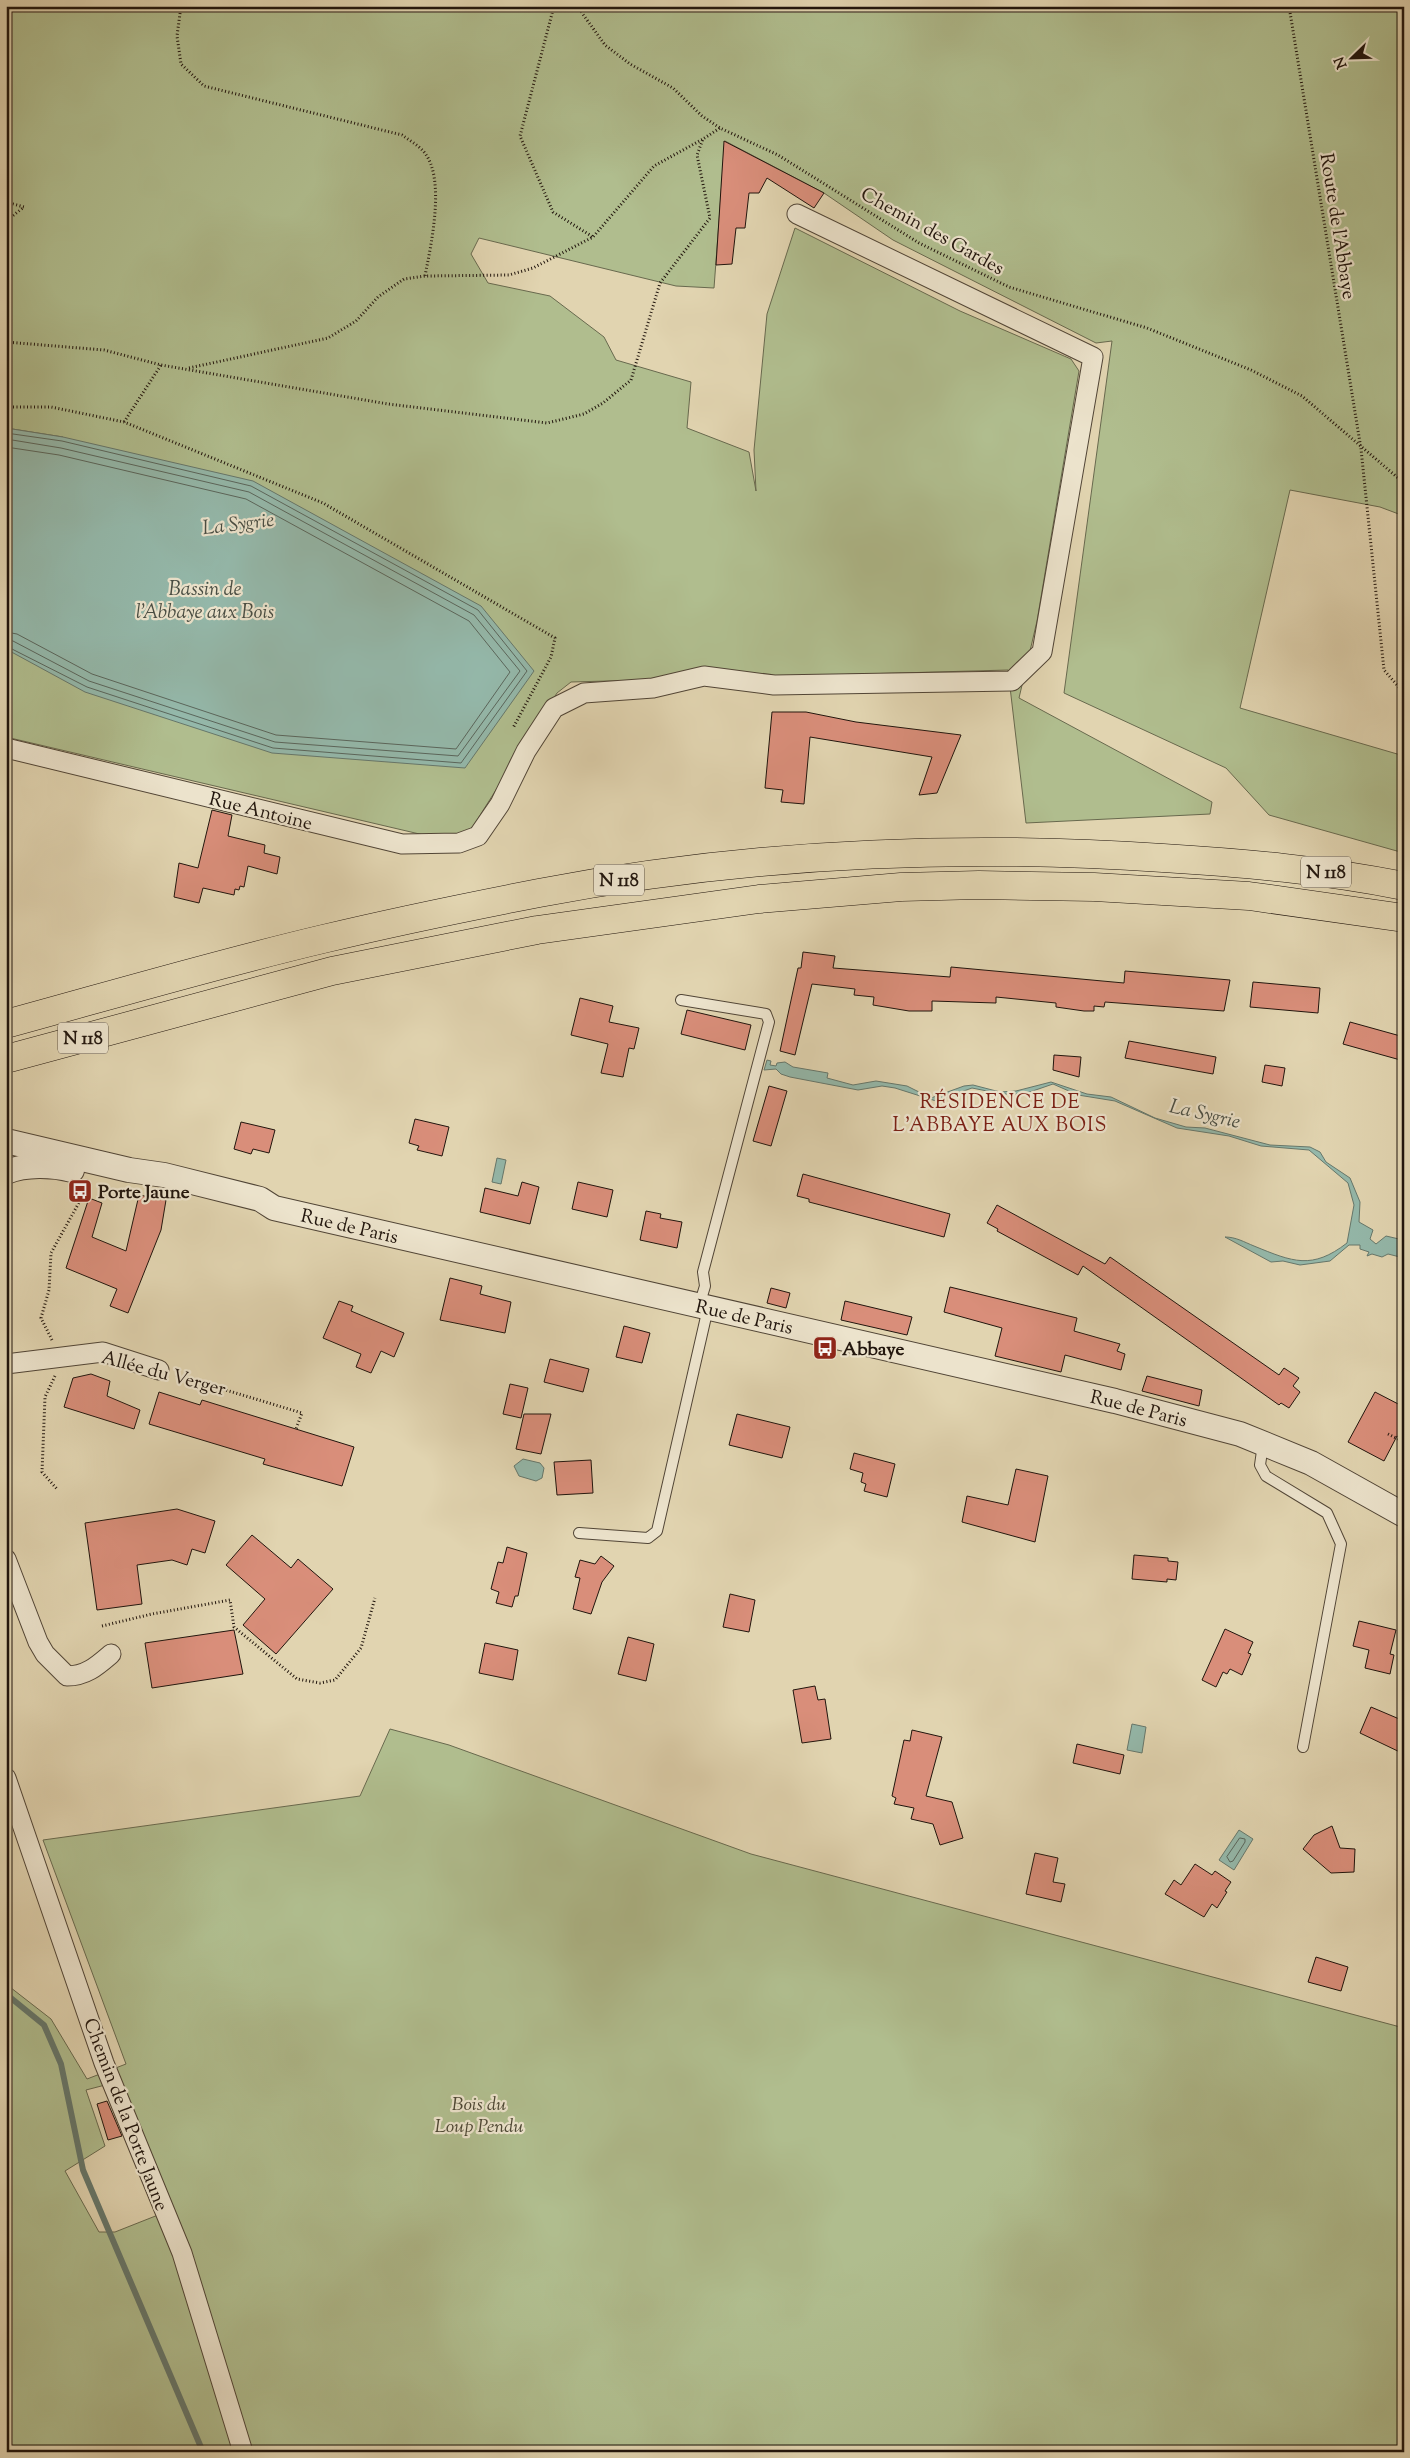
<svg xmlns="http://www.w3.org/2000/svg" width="1410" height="2458" font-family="'Sorts Mill Goudy',serif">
  <rect width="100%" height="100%" fill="#e1d4b0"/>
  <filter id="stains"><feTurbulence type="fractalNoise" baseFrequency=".004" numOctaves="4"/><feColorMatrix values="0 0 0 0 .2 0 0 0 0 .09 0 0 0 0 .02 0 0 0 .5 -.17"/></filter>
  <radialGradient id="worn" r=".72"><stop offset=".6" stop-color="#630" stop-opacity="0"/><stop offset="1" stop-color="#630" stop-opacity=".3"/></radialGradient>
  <path fill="#b0bd8e" stroke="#68694e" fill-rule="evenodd" d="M6 6H1404V516L1380 507 1290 490 1240 708 1404 756V853L1269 815 1226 768 1064 693 1112 341 1096 343 893 240 824 193 725 141 714 288 676 286 479 238 471 254 488 283 550 296 604 337 616 360 691 382 687 428 749 452 756 491 754 450 767 314 795 228 960 311 1071 359 1079 371 1037 621 1019 698 1212 802 1210 814 1026 823 1008 670 571 682 557 693 472 828 445 840 6 737V649L11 653 63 437 6 428Z
    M390 1729 449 1745 751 1854 1404 2028V2452H6V1984L51 2019 87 2079 126 2064 43 1840 360 1796ZM109 2084 158 2215 115 2232H99L65 2171 105 2146 86 2090Z"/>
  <path fill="#94b8aa" stroke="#66776b" d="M6 428 63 437 253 481 481 606 534 671 465 768 272 753 85 692 6 649Z
    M767 1060 771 1061 770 1065 776 1066 777 1063 785 1062 793 1067 828 1073 827 1078 853 1085 876 1081 907 1086 931 1098 964 1086 973 1085 1000 1092 1016 1091 1051 1082 1087 1094 1111 1097 1155 1118 1186 1127 1205 1128 1270 1145 1310 1147 1320 1152 1326 1162 1350 1178 1360 1202 1359 1222 1373 1230 1370 1239 1376 1244 1386 1236 1399 1239 1404 1247V1258L1388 1254 1382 1257 1372 1254 1367 1256 1369 1252 1360 1249V1245H1349L1330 1261 1300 1265 1283 1261 1271 1262 1225 1237C1236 1237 1244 1242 1254 1246 1293 1262 1312 1270 1347 1243L1354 1205 1348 1183 1309 1150 1261 1146 1229 1136 1177 1128 1115 1101 1078 1095 1053 1084 1024 1094H1002L972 1088 936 1101 895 1088 882 1086 858 1090 790 1077 781 1074 776 1069 764 1070Z
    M497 1158 506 1160 501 1184 492 1182Z
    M523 1459 540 1463 544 1468 542 1478 536 1481 519 1476 514 1466Z
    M1132 1724 1146 1727 1142 1753 1127 1750Z
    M1239 1830 1253 1839 1234 1870 1219 1860Z"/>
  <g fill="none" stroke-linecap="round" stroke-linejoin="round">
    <path stroke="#5a665c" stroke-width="1" d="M6 433 62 441 251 486 478 610 527 671 461 763 273 748 87 687 6 646
      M6 439 61 448 249 492 474 615 520 671 458 756 275 742 89 681 13 641 6 639
      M6 447 59 455 246 499 469 621 510 672 456 749 276 735 92 674 17 634 6 632
      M1240 1838 1245 1839V1842L1233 1861 1230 1862 1227 1857Z"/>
    <path stroke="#66776b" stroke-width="6" d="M6 1994 44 2025 61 2064 83 2170 203 2452"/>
  </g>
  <path fill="#d98e7a" stroke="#21150d" d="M724 141 824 193 814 208 767 178 759 193H749L745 228H736L732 264 716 265Z
    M772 712H806L856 722 961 735 937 793 919 795 932 757 810 737 804 804 781 802 783 790 765 788Z
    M212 810 232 815 228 836 265 845 264 853 280 857 277 874 248 866 244 887 240 886 239 890 235 889 234 895 203 888 199 903 174 897 179 863 198 868Z
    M803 952 835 956 833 968 950 977 951 967 1124 983 1125 971 1230 980 1224 1011 1105 1002 1104 1007 1094 1006V1011H1084L1056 1007V1003L996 997V1003L932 1001V1011H909L873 1005 874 997 854 995 855 989 812 984 795 1055 780 1051 798 968H801Z
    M1253 982 1320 988 1318 1013 1250 1007Z
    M580 998 613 1006 609 1022 639 1028 634 1049 629 1048 623 1077 601 1073 608 1044 571 1035Z
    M687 1010 751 1025 745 1050 681 1034Z
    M1350 1022 1404 1037V1061L1343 1044Z
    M1129 1041 1216 1057 1213 1074 1125 1058Z
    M1054 1055 1081 1057 1079 1077 1053 1070Z
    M1265 1065 1285 1068 1282 1086 1262 1082Z
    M769 1086 787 1091 771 1146 753 1141Z
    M415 1119 449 1127 442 1156 417 1150 419 1146 409 1143Z
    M241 1122 275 1130 269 1153 253 1149 251 1154 234 1149Z
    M803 1174 950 1214 944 1237 809 1202V1199L797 1196Z
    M522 1182 539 1187 530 1224 480 1212 485 1188 518 1196Z
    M578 1182 613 1190 607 1217 572 1209Z
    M139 1195 166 1200 161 1230 128 1313 110 1306 117 1289 66 1268 89 1198 102 1203 92 1237 126 1251Z
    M997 1205 1105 1264 1110 1257 1279 1375 1284 1368 1299 1378 1293 1386 1300 1392 1289 1408 1281 1403 1279 1405 1083 1266 1078 1275 997 1231 998 1229 987 1223Z
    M646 1211 661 1214 660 1218 682 1222 677 1248 640 1240Z
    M450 1278 482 1286 480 1294 511 1302 505 1333 440 1320Z
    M950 1287 1077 1318 1074 1331 1120 1344 1117 1351 1125 1354 1121 1370 1065 1355 1061 1372 995 1356 1002 1328 944 1312Z
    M771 1288 790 1293 786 1308 767 1303Z
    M339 1301 353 1306 351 1311 404 1333 394 1357 381 1351 371 1373 356 1367 361 1354 323 1338Z
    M845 1301 912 1317 907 1335 841 1320Z
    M624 1326 650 1333 642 1363 616 1357Z
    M550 1359 589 1369 583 1392 544 1382Z
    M91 1374 110 1381 107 1396 140 1410 134 1429 64 1407 73 1378Z
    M1147 1376 1202 1390 1199 1406 1142 1391Z
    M510 1384 528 1388 521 1418 503 1414Z
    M159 1392 200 1405 202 1400 354 1447 342 1486 263 1464 265 1459 149 1424Z
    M1375 1392 1404 1407V1440L1397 1436 1384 1461 1348 1442Z
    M524 1414H551L541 1454 516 1449Z
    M737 1414 790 1427 782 1458 729 1445Z
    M854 1453 895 1464 887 1497 864 1491 866 1484 861 1482 863 1473 850 1469Z
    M591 1460 593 1493 557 1495 554 1462Z
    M1016 1469 1048 1476 1035 1542 962 1522 967 1496 1008 1505Z
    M177 1509 215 1521 205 1553 192 1549 187 1565 172 1560 137 1565 142 1604 97 1610 85 1523Z
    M252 1535 291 1568 298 1559 333 1589 276 1654 243 1625 265 1599 226 1565Z
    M507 1547 527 1553 518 1596H515L512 1607 496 1603 499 1592 491 1589 498 1562 503 1563Z
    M1134 1555 1168 1558V1561L1178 1562 1176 1580 1167 1579V1582L1132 1579Z
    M601 1556 614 1566 602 1582 591 1614 573 1609 580 1578 575 1577 580 1560 595 1564Z
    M730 1594 755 1600 749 1632 723 1627Z
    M1359 1621 1396 1630 1390 1654 1394 1655 1390 1674 1365 1668 1369 1650 1353 1646Z
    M1225 1629 1253 1642 1248 1653 1251 1654 1242 1675 1230 1669 1227 1674 1223 1672 1216 1687 1202 1680Z
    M234 1630 243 1674 152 1688 145 1643Z
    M628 1637 654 1644 646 1681 618 1674Z
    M485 1643 518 1650 513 1680 479 1673Z
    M815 1686 818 1700 825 1699 831 1739 802 1743 793 1690Z
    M1371 1707 1404 1721V1754L1360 1733Z
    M912 1730 942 1737 926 1796 952 1802 963 1838 940 1845 933 1824 911 1819 914 1808 894 1804 896 1798 892 1796 904 1740 910 1741Z
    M1077 1744 1124 1755 1120 1774 1073 1763Z
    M1332 1826 1340 1848 1355 1849 1354 1872 1331 1873 1303 1849 1314 1835Z
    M1035 1853 1058 1858 1053 1882 1065 1884 1061 1902 1026 1894Z
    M1195 1864 1212 1875 1215 1871 1231 1882 1225 1891 1227 1892 1217 1908 1212 1904 1204 1917 1165 1894 1174 1880 1181 1885Z
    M1316 1957 1348 1967 1341 1991 1308 1982Z
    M107 2101 122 2136 108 2140 97 2104Z"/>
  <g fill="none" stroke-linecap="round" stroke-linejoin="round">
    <defs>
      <path id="service" d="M681 1000 766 1014 769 1022 703 1272 705 1286 699 1306
        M1263 1444 1260 1465 1266 1476 1327 1513 1341 1544 1303 1747
        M579 1533 648 1538 657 1531 708 1308"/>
      <path id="minor" d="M6 748 402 844 459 843 478 836 500 804 526 751 554 708 584 693 653 688 704 676 774 685 1012 681 1042 652 1093 357 797 214
        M6 1364 103 1352 159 1370
        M6 1559 38 1642 45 1654 67 1676C86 1676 97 1666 111 1654
        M6 1778 104 2063 182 2253 243 2452"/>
      <g id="tertiary">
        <path id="s1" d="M6 1141 129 1170 164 1175 260 1199 274 1208 1115 1401 1240 1434 1311 1463 1404 1515"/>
        <path d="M6 1172C26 1164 52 1165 72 1170"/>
      </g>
      <path id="trunk" d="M6 1024C112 995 217 964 323 939 394 922 467 907 539 893 744 854 956 844 1163 858 1244 863 1324 870 1404 886
        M6 1059 332 971 537 930 759 899 901 887 979 885 1094 887 1249 896 1404 918"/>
    </defs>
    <use href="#service" stroke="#514536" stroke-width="12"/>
    <use href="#minor" stroke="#514536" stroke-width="21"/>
    <use href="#tertiary" stroke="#514536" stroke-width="26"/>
    <use href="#trunk" stroke="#21150d" stroke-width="29"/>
    <path stroke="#21150d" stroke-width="3" stroke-dasharray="1 2.5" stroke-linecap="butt" d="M181 6 177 36 181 64 204 86 402 135C409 140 418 145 424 152 446 178 431 245 425 276
      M554 6 520 136 553 212 593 237
      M577 6 605 45 630 64 673 88 702 116 720 128 778 155 919 243 1009 287 1147 328 1251 370 1302 396 1404 483
      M1289 6 1361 449 1384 670 1404 693
      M6 202 24 207 6 221
      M6 342 104 350 161 365 388 404 547 423 584 414 603 403 631 380 660 283 710 218 697 155 703 139 720 128
      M189 368 328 338 356 321 378 297 404 279 425 276 509 275 533 268 593 237 654 166 703 139
      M6 407H51L124 422 323 503 555 638 551 657 513 728
      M124 422 161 365
      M52 1340 41 1318 49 1290 51 1253 81 1199 86 1186
      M176 1375 302 1413 296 1429
      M55 1376 45 1397 42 1472 57 1489
      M1388 1434 1404 1442
      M1404 1460 1399 1458 1404 1449
      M102 1626 152 1614 230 1600 234 1627 297 1679 320 1683 335 1680 361 1648 375 1598"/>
    <use href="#service" stroke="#ece3cc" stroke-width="10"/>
    <use href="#minor" stroke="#ece3cc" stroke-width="19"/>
    <use href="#tertiary" stroke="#ece3cc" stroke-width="24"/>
    <use href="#trunk" stroke="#e1d4b0" stroke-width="28"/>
  </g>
  <defs>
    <symbol id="bus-square" viewBox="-11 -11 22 22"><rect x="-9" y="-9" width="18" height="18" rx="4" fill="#8f2418" stroke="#ece3cc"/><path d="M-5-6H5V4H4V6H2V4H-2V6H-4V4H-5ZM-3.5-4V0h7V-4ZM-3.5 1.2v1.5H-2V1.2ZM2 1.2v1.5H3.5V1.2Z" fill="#fff"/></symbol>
  </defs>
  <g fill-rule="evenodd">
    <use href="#bus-square" x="66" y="1177" width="28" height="28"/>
    <use href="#bus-square" x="811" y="1334" width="28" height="28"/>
  </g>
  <g text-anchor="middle" stroke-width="4.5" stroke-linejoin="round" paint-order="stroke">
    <g fill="#ece3cc" stroke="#5e5346" stroke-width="1">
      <rect x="1301" y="856.5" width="50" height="31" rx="4"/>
      <rect x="594" y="864.5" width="50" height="31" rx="4"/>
      <rect x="58" y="1022.5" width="50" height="31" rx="4"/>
    </g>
    <g font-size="18" font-weight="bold" fill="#21150d">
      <text x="1326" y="878">N 118</text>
      <text x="619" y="886">N 118</text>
      <text x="83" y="1044">N 118</text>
    </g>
    <g font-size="19" fill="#21150d" stroke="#ece3cc">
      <text transform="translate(1339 226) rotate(81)" y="7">Route de l'Abbaye</text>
      <text transform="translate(933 230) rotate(29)" y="7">Chemin des Gardes</text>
      <text transform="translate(261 810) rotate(14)" y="7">Rue Antoine</text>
      <text dy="7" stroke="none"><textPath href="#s1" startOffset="355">Rue de Paris</textPath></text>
      <text dy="7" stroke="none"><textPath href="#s1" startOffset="760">Rue de Paris</textPath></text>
      <text transform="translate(164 1372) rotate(15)" y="7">Allée du Verger</text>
      <text dy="7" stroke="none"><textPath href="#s1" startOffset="1165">Rue de Paris</textPath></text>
      <text transform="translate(127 2114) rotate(69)" y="7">Chemin de la Porte Jaune</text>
    </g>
    <g font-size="19" font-weight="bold" fill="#21150d" stroke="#ece3cc" text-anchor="start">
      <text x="98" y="1198">Porte Jaune</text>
      <text x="842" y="1355">Abbaye</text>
    </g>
    <g font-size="19" font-style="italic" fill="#4c4734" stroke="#ece3cc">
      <text x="479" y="2110">Bois du<tspan x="479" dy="22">Loup Pendu</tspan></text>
    </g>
    <g font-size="20" font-style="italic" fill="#494e44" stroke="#ece3cc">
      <text transform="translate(238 523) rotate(-7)" y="7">La Sygrie</text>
      <text x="205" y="595">Bassin de<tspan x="205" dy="23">l'Abbaye aux Bois</tspan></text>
      <text transform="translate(1205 1113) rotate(13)" y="7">La Sygrie</text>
    </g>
    <g font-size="20" letter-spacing="1" fill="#7a1f14" stroke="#ece3cc">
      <text x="1000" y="1108">RÉSIDENCE DE<tspan x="1000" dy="23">L'ABBAYE AUX BOIS</tspan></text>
    </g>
  </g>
  <rect width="1410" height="2458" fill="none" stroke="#e1d4b0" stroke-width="25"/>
  <rect x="8" y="8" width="1395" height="2443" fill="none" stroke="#21150d" stroke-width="2.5"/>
  <rect x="12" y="12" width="1385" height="2433" fill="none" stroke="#21150d"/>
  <g transform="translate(1352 58) rotate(247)" stroke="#ece3cc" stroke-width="4" paint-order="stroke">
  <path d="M0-4L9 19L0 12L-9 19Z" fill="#21150d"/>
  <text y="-8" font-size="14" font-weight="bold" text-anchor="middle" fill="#21150d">N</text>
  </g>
  <rect width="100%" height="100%" filter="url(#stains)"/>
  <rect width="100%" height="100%" fill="url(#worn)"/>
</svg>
